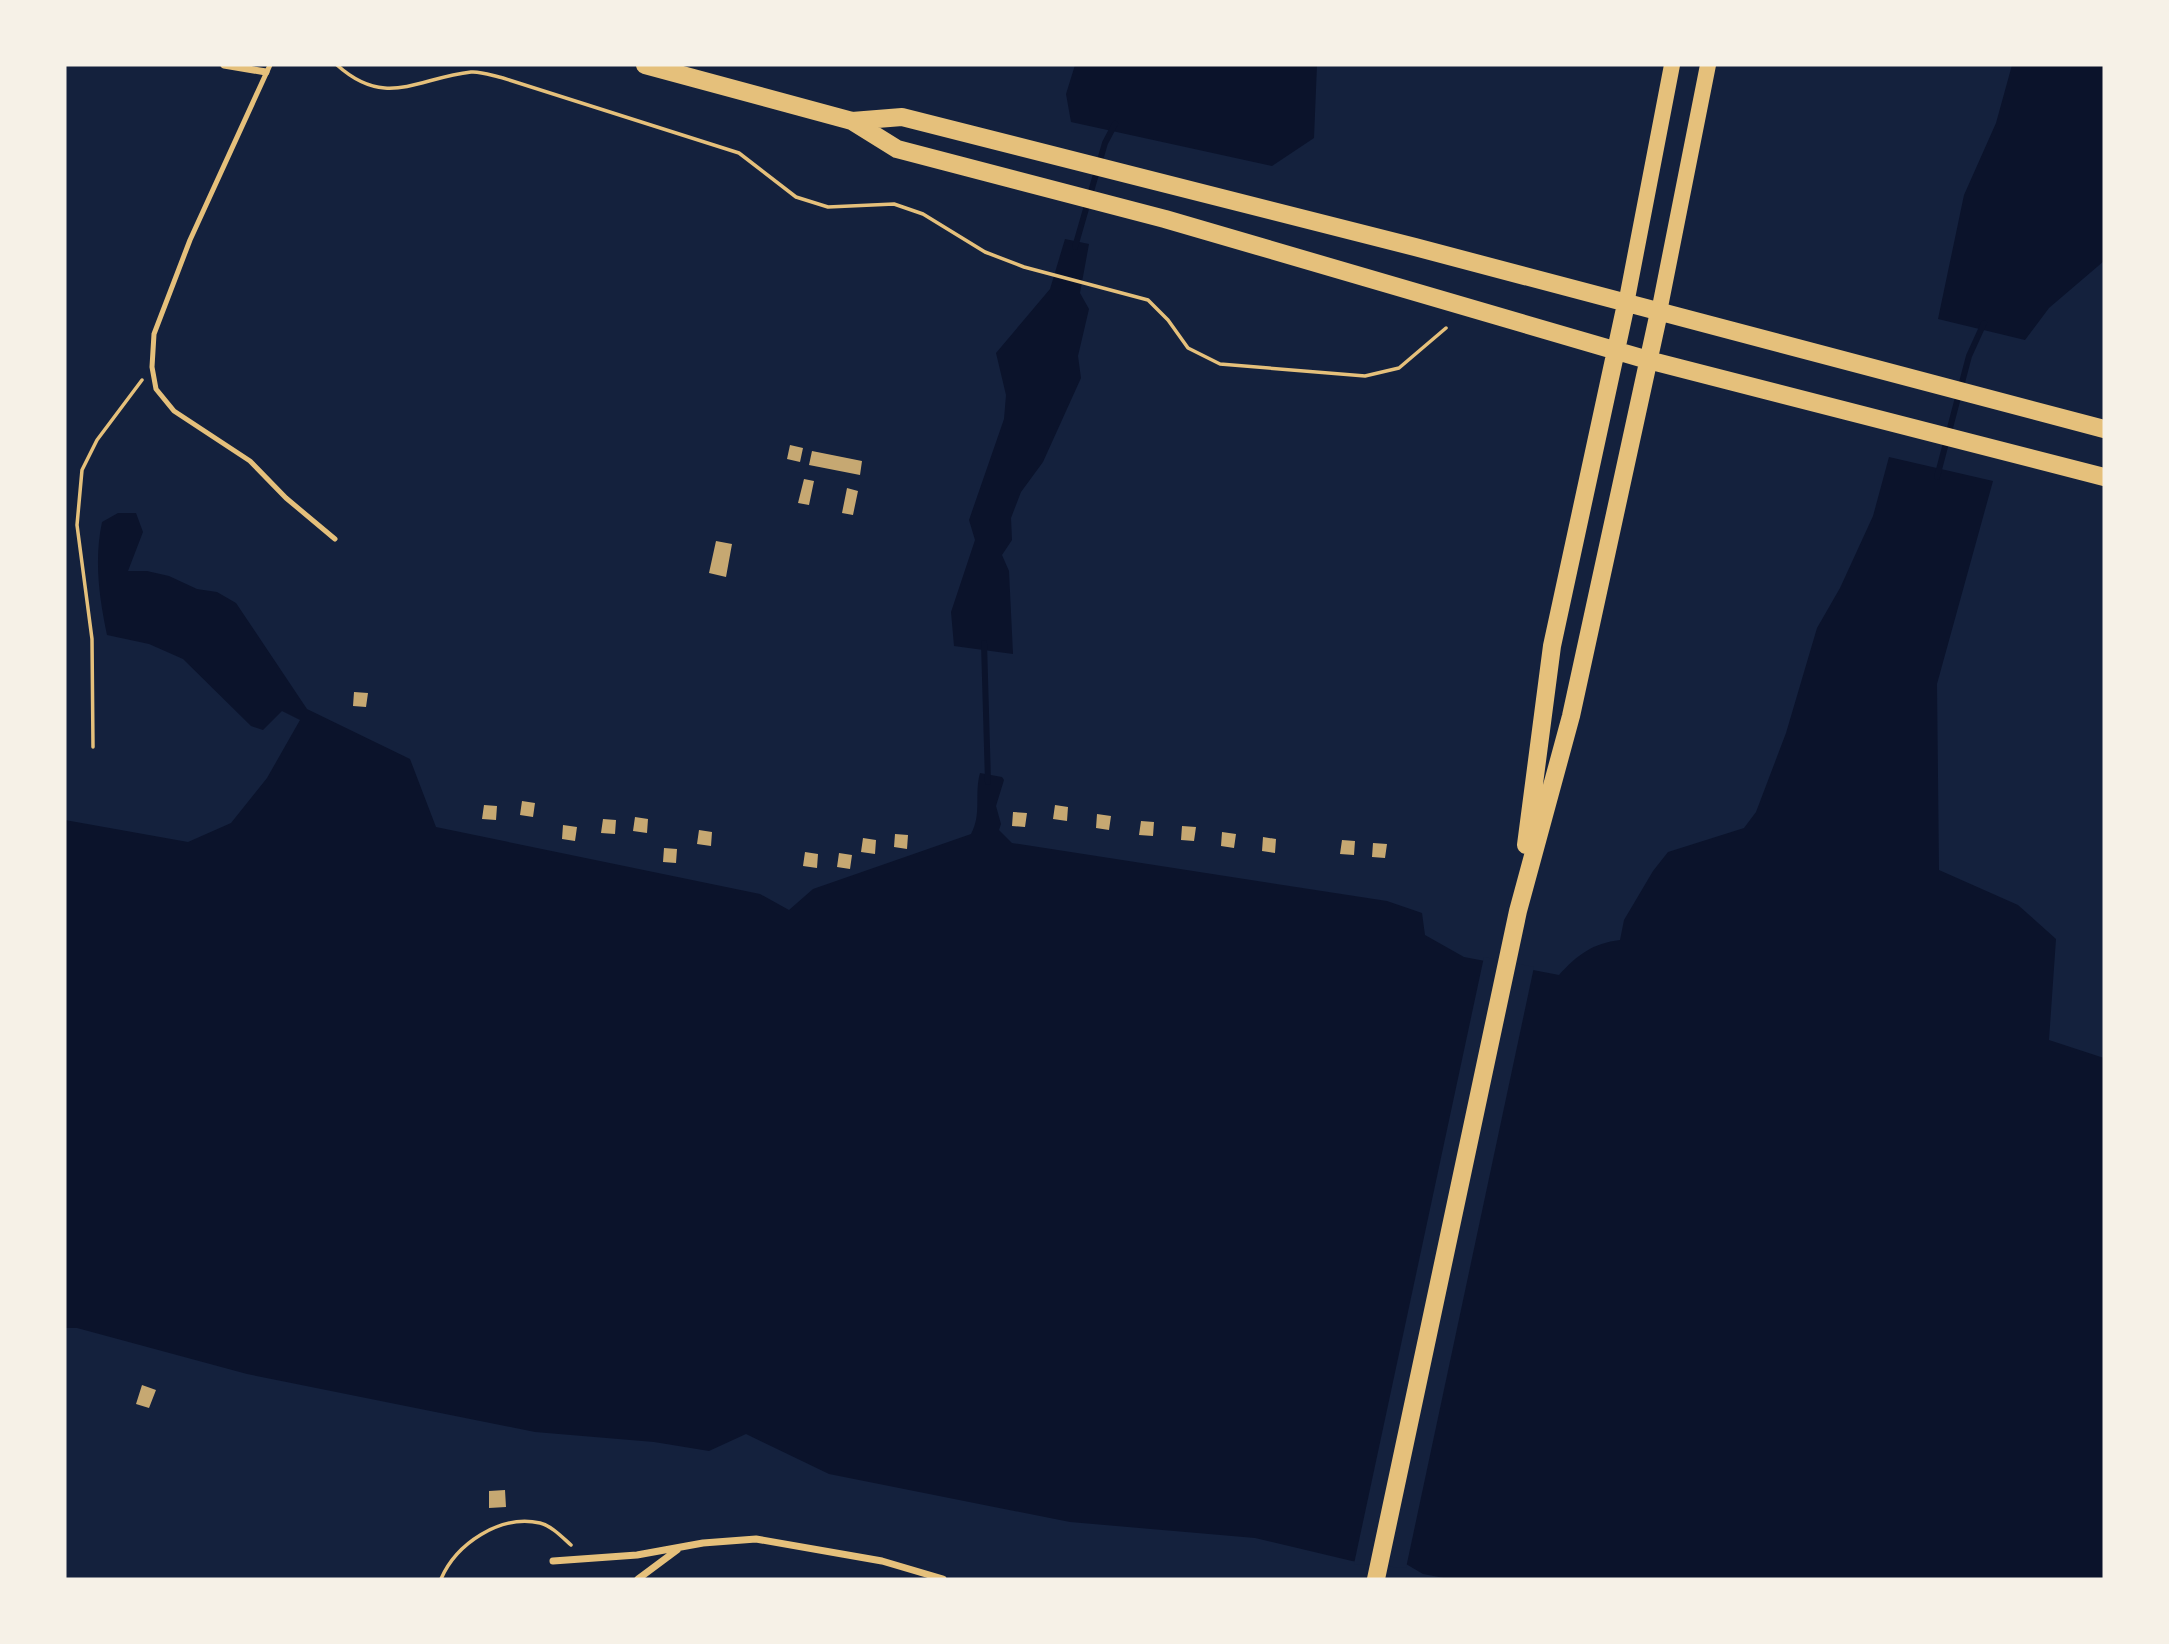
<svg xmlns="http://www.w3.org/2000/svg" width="2169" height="1644" font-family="Signika,sans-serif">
  <rect width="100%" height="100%" fill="#14213d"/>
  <path fill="#0b132b" d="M1075 65H1317L1314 138 1272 166 1071 122 1066 94Z
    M2012 65H2104V261L2049 308 2025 340 1938 319 1964 195 1996 123Z
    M1065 239 1089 244 1080 293 1089 309 1078 356 1081 378 1043 462 1021 492 1011 518 1012 540 1002 555 1009 571 1013 654 954 646 951 612 975 540 969 520 1004 419 1006 395 996 353 1050 289Z
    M1889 457 1993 481 1937 684 1939 870 2018 905 2056 939 2049 1040 2104 1058V1579H1449L1423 1574 1406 1564 1379 1565 1352 1561 1255 1538 1070 1522 829 1474 746 1434 709 1451 654 1442 535 1432 247 1374 77 1328H65V820L188 842 231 823 267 778 300 720 282 711 263 730 251 726 183 659 149 644 107 635C99 597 94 560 102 522L118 513H136L143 532 128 571H147L169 576 197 589 217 592 236 603 307 709 410 759 436 827 760 894 789 910 813 889 971 834C982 814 974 795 980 773L1002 777 1004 780 996 806 1001 824 999 830 1012 843 1387 901 1422 913 1425 935 1464 957 1559 975C1577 955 1593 943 1620 940L1624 920 1653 871 1668 852 1744 828 1756 812 1786 733 1817 628 1840 588 1873 516Z"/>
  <path fill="#14213d" d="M1484 957 1534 967 1406 1568 1354 1564Z"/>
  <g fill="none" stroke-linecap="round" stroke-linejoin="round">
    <path stroke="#0b132b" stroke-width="6" d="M1075 247 1105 143 1115 124
      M1937 477 1969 356 1984 323
      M984 643 988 782"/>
  </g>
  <path fill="#c6a872" d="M790 445 803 448 800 462 787 459Z
    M812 451 862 461 860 475 809 465Z
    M804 479 814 481 809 505 798 503Z
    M847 488 858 491 853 515 842 513Z
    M716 541 732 544 726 577 709 573Z
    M354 692 368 693 366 707 353 706Z
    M522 801 535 803 533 817 520 815Z
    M484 805 497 806 496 820 482 819Z
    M1055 805 1068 807 1067 821 1053 819Z
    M1013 812 1027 813 1025 827 1012 826Z
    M1097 814 1111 816 1109 830 1096 828Z
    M635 817 648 819 647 833 633 831Z
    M603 819 616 820 615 834 601 833Z
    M1141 821 1154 822 1153 836 1139 835Z
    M563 825 577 827 575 841 562 839Z
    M1182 826 1196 827 1194 841 1181 840Z
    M699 830 712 832 711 846 697 844Z
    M1222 832 1236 834 1234 848 1221 846Z
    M895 834 908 835 907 849 894 847Z
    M1263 837 1276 839 1275 853 1262 851Z
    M863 838 876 840 875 854 861 852Z
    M1342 840 1355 841 1354 855 1340 854Z
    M1373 843 1387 844 1385 858 1372 857Z
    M664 848 677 849 676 863 663 862Z
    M805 852 818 854 817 868 803 866Z
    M839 853 852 855 850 869 837 867Z
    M142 1385 156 1390 149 1408 136 1404Z
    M505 1490 506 1507 489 1508V1491Z"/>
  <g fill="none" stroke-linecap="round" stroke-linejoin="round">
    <path stroke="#e5c07b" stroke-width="3.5" d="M337 65C386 109 417 78 471 72 481 71 493 76 503 78L739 153 796 197 828 207 894 204 923 214 985 252 1024 267 1148 300 1168 320 1188 348 1220 364 1365 376 1399 368 1446 328
      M93 747 92 639 77 525 82 470 97 440 142 380
      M441 1579C456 1544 500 1514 540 1523 552 1526 562 1537 571 1545"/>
    <path stroke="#e5c07b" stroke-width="5" d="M270 65 190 240 154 334 152 367 156 389 174 411 250 461 286 498 335 539"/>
    <path stroke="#e5c07b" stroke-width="7" d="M224 65 266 72
      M553 1561 637 1555 703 1543 756 1539 882 1561 943 1579
      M638 1579 677 1550"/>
    <path stroke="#e5c07b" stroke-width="16" d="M1626 304 1672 65
      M1659 312 1708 65"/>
    <path stroke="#e5c07b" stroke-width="18" d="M645 65 852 121 897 149 1165 219 1648 360 2104 477
      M852 121 902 117 1415 247 2104 429
      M1526 845 1552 646 1626 304
      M1376 1579 1518 911 1571 716 1659 312"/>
  </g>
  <rect width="2169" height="1644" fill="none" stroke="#f6f1e7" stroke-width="133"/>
</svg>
